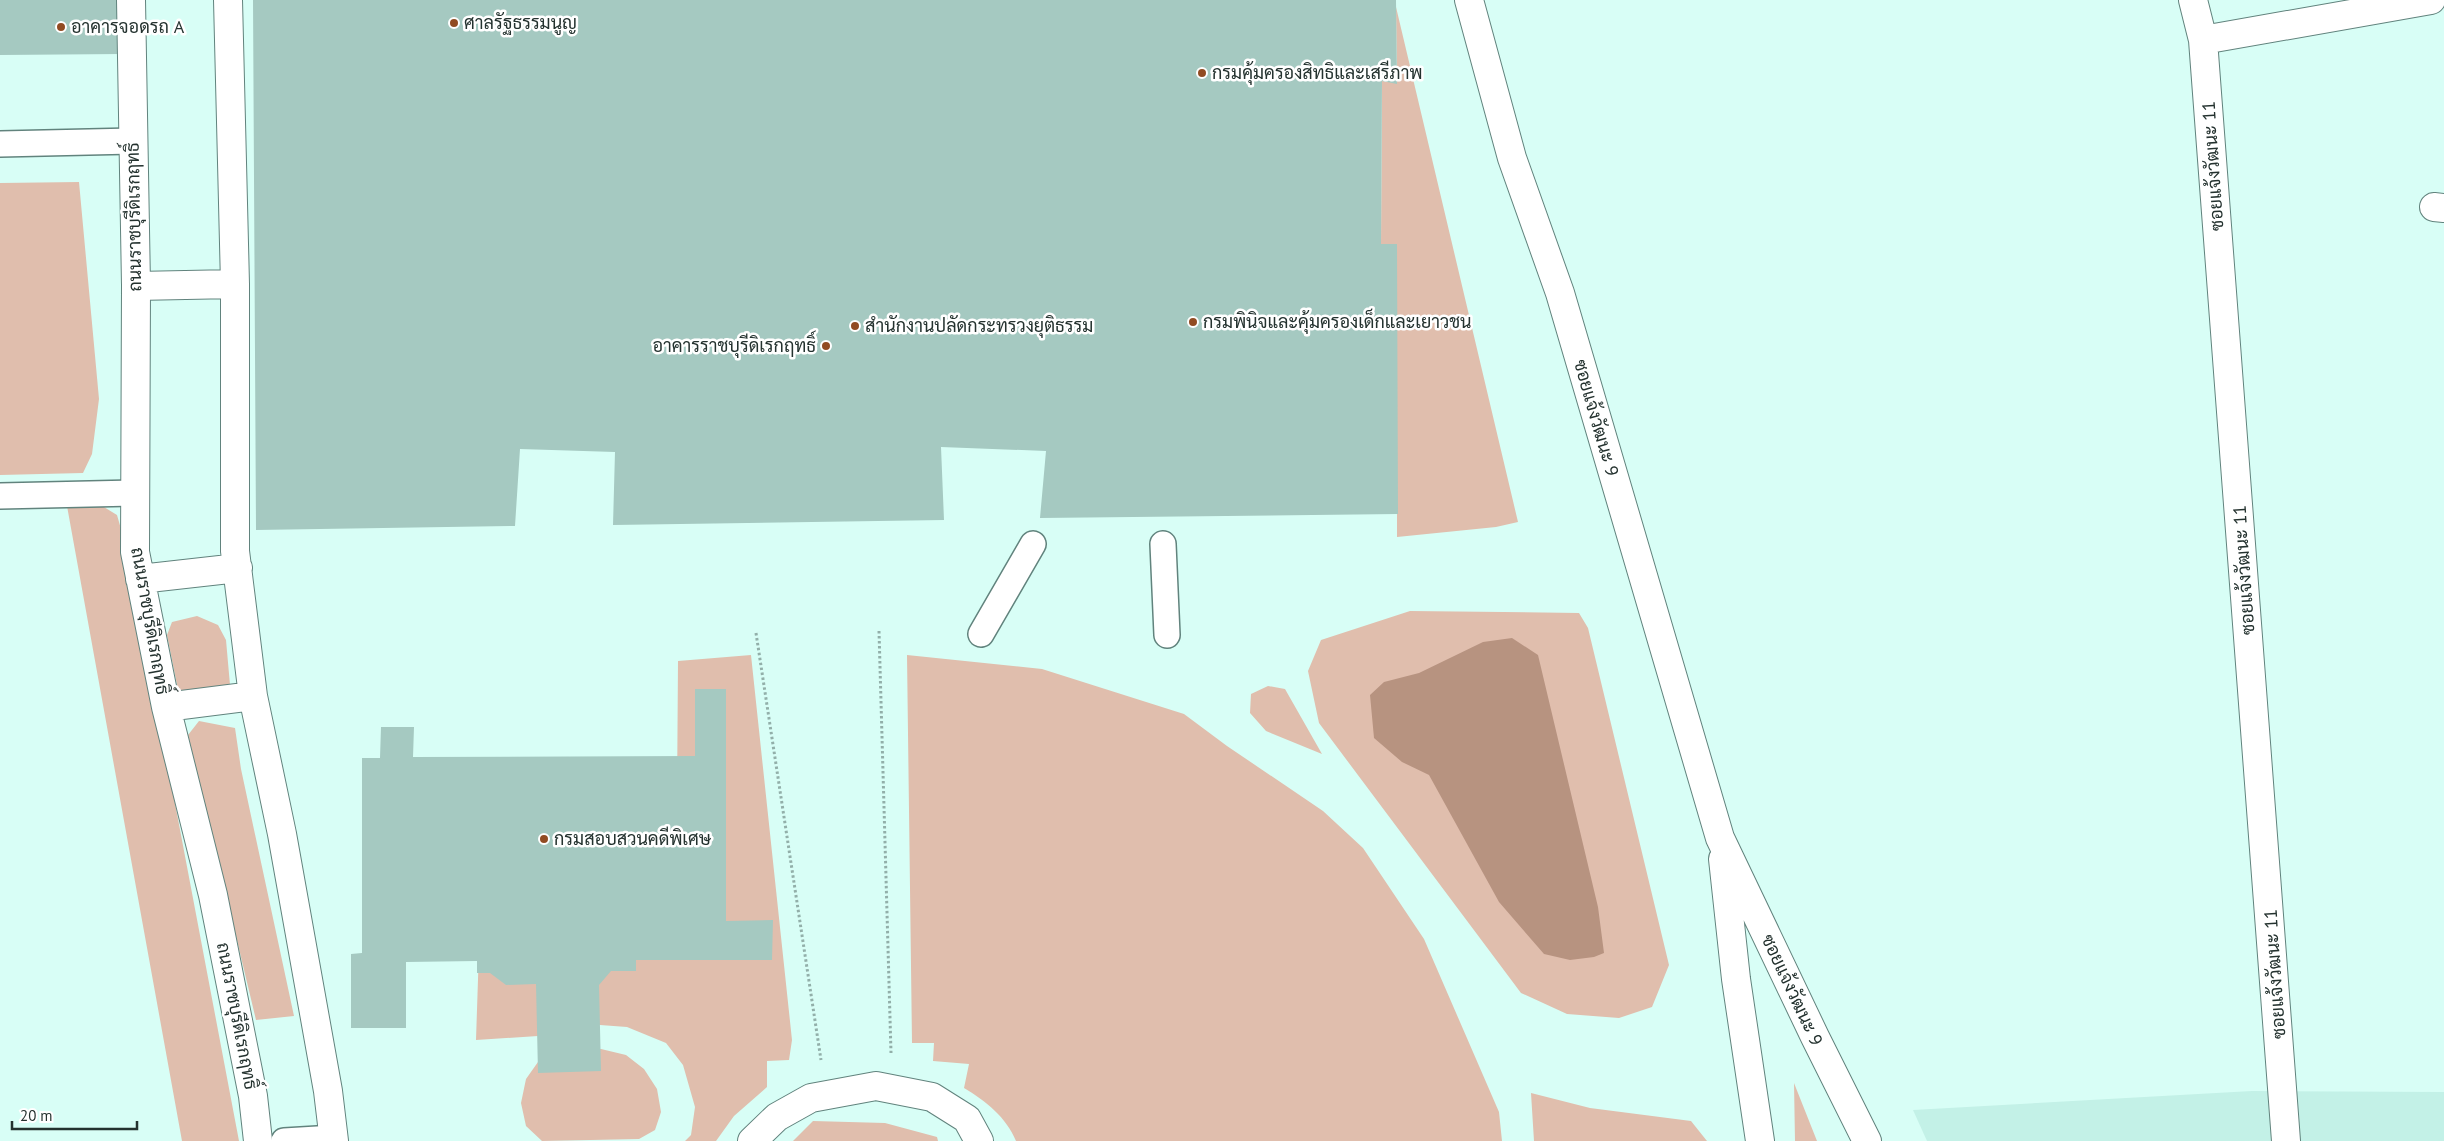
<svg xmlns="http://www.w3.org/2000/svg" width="2444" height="1141" font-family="'PT Sans',Sarabun,sans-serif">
  <rect width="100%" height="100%" fill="#d8fef6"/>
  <path fill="#c3f1e7" d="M2252 1091 2444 1092V1141H1927L1913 1110Z"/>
  <path fill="#e0bead" d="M1396 7 1518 522 1496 527 1397 537V244H1381L1382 81 1397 83Z
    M79 182 99 399 92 454 83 473 0 475V183Z
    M99 504 117 515 127 550 239 1141H182L67 506Z
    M1410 611 1579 613 1588 628 1669 965 1652 1007 1619 1018 1567 1014 1521 993 1319 723 1308 671 1321 640Z
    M197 616 218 625 226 640 230 685 191 692 178 690 167 635 172 622Z
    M751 655 792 1040 789 1060 767 1061V1087L734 1116 716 1141H685L691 1135 695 1107 683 1065 666 1043 627 1027 600 1025 538 1036 476 1040 479 949 676 937 678 661Z
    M907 655 1042 669 1184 714 1227 746 1323 811 1363 848 1424 939 1499 1112 1502 1141H1016C1006 1117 986 1101 964 1088L969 1064 933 1061 934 1043H912Z
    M1268 686 1285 689 1322 754 1266 731 1250 713 1251 694Z
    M199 721 235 728 241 769 294 1016 256 1020 188 735Z
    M601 1049 626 1055 644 1069 657 1089 661 1112 655 1130 639 1139 542 1141 526 1126 521 1103 526 1079 538 1062Z
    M1794 1083 1817 1141H1795Z
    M1531 1093 1590 1108 1691 1121 1707 1141H1534Z
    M813 1121 885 1123 937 1137 938 1141H793Z"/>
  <path fill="#b79380" d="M1512 638 1538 655 1598 907 1604 953 1594 957 1570 960 1544 954 1499 902 1429 775 1402 762 1374 738 1370 695 1384 682 1419 673 1483 642Z"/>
  <path fill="#a5c9c1" d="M0 0H121L122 54 0 55Z
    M253 0H1396L1397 84 1382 81 1381 244H1397L1398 514 1040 518 1046 451 941 447 944 520 613 525 615 452 520 449 515 526 256 530Z
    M695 689H726V921L773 920 772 960H636V971H611L599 985 601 1071 538 1073 536 984 506 985 490 973H477V961L406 962V1028H351V954L362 953V758H380L381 727H414L413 757 695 756Z"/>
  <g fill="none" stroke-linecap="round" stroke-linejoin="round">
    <defs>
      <path id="lane" d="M0 144 133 141
        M0 496 134 493
        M1163 544 1167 635
        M981 634 1033 544
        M284 1141 334 1138"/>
      <path id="street" d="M131 0 136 286 135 552 166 707 213 895 253 1096 258 1141
        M228 0 235 284V551L253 696 282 834 328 1091 334 1141
        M2193 0 2203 40 2286 1141
        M2203 40 2431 0
        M2434 207 2444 208
        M136 286 235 284
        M140 579 238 568
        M166 707 253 696
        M752 1141 777 1117 811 1098 876 1086 932 1097 967 1119 979 1141"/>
      <path id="secondary" d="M1469 0 1512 158 1560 293 1720 838 1815 1037 1867 1141
        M1723 859 1736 979 1760 1141"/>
    </defs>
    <use href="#lane" stroke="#61837d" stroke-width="28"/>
    <use href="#street" stroke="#61837d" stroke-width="30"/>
    <use href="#secondary" stroke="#61837d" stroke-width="30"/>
    <path stroke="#92afa9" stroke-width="3" stroke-dasharray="2.5 2.5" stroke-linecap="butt" d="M879 631 891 1053
      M756 633 821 1060"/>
    <use href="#lane" stroke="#fff" stroke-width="25"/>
    <use href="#street" stroke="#fff" stroke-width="28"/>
    <use href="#secondary" stroke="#fff" stroke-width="28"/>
  </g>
  <g fill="#914b22" stroke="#fff" stroke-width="2">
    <circle cx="454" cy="23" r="5"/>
    <circle cx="61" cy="27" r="5"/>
    <circle cx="1202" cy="73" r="5"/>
    <circle cx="1193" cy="322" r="5"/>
    <circle cx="855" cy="326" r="5"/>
    <circle cx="826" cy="346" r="5"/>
    <circle cx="544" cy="839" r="5"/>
  </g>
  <g text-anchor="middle" stroke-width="5" stroke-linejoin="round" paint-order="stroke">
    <g font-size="18" fill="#24322f" stroke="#fff" text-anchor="start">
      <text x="464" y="29">ศาลรัฐธรรมนูญ</text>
      <text x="71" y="33">อาคารจอดรถ A</text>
      <text x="1212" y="79">กรมคุ้มครองสิทธิและเสรีภาพ</text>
      <text x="1203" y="328">กรมพินิจและคุ้มครองเด็กและเยาวชน</text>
      <text x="865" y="332">สำนักงานปลัดกระทรวงยุติธรรม</text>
      <text x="816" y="352" text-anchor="end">อาคารราชบุรีดิเรกฤทธิ์</text>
      <text x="554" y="845">กรมสอบสวนคดีพิเศษ</text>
    </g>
    <g font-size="18" fill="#24322f" stroke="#fff">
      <text transform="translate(2213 166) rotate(-94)" y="6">ซอยแจ้งวัฒนะ 11</text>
      <text transform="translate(134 217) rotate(-91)" y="6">ถนนราชบุรีดิเรกฤทธิ์</text>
      <text transform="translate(1596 418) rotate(74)" y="6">ซอยแจ้งวัฒนะ 9</text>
      <text transform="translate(2244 570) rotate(-94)" y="6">ซอยแจ้งวัฒนะ 11</text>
      <text transform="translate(150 621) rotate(80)" y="6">ถนนราชบุรีดิเรกฤทธิ์</text>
      <text transform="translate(2275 974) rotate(-94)" y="6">ซอยแจ้งวัฒนะ 11</text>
      <text transform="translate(1792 990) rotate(65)" y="6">ซอยแจ้งวัฒนะ 9</text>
      <text transform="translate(237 1016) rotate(79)" y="6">ถนนราชบุรีดิเรกฤทธิ์</text>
    </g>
  </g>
  <path d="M12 1121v8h125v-8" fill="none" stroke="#24322f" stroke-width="2.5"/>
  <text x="20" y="1121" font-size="15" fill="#24322f" stroke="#ffffff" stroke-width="4" paint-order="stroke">20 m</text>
</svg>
